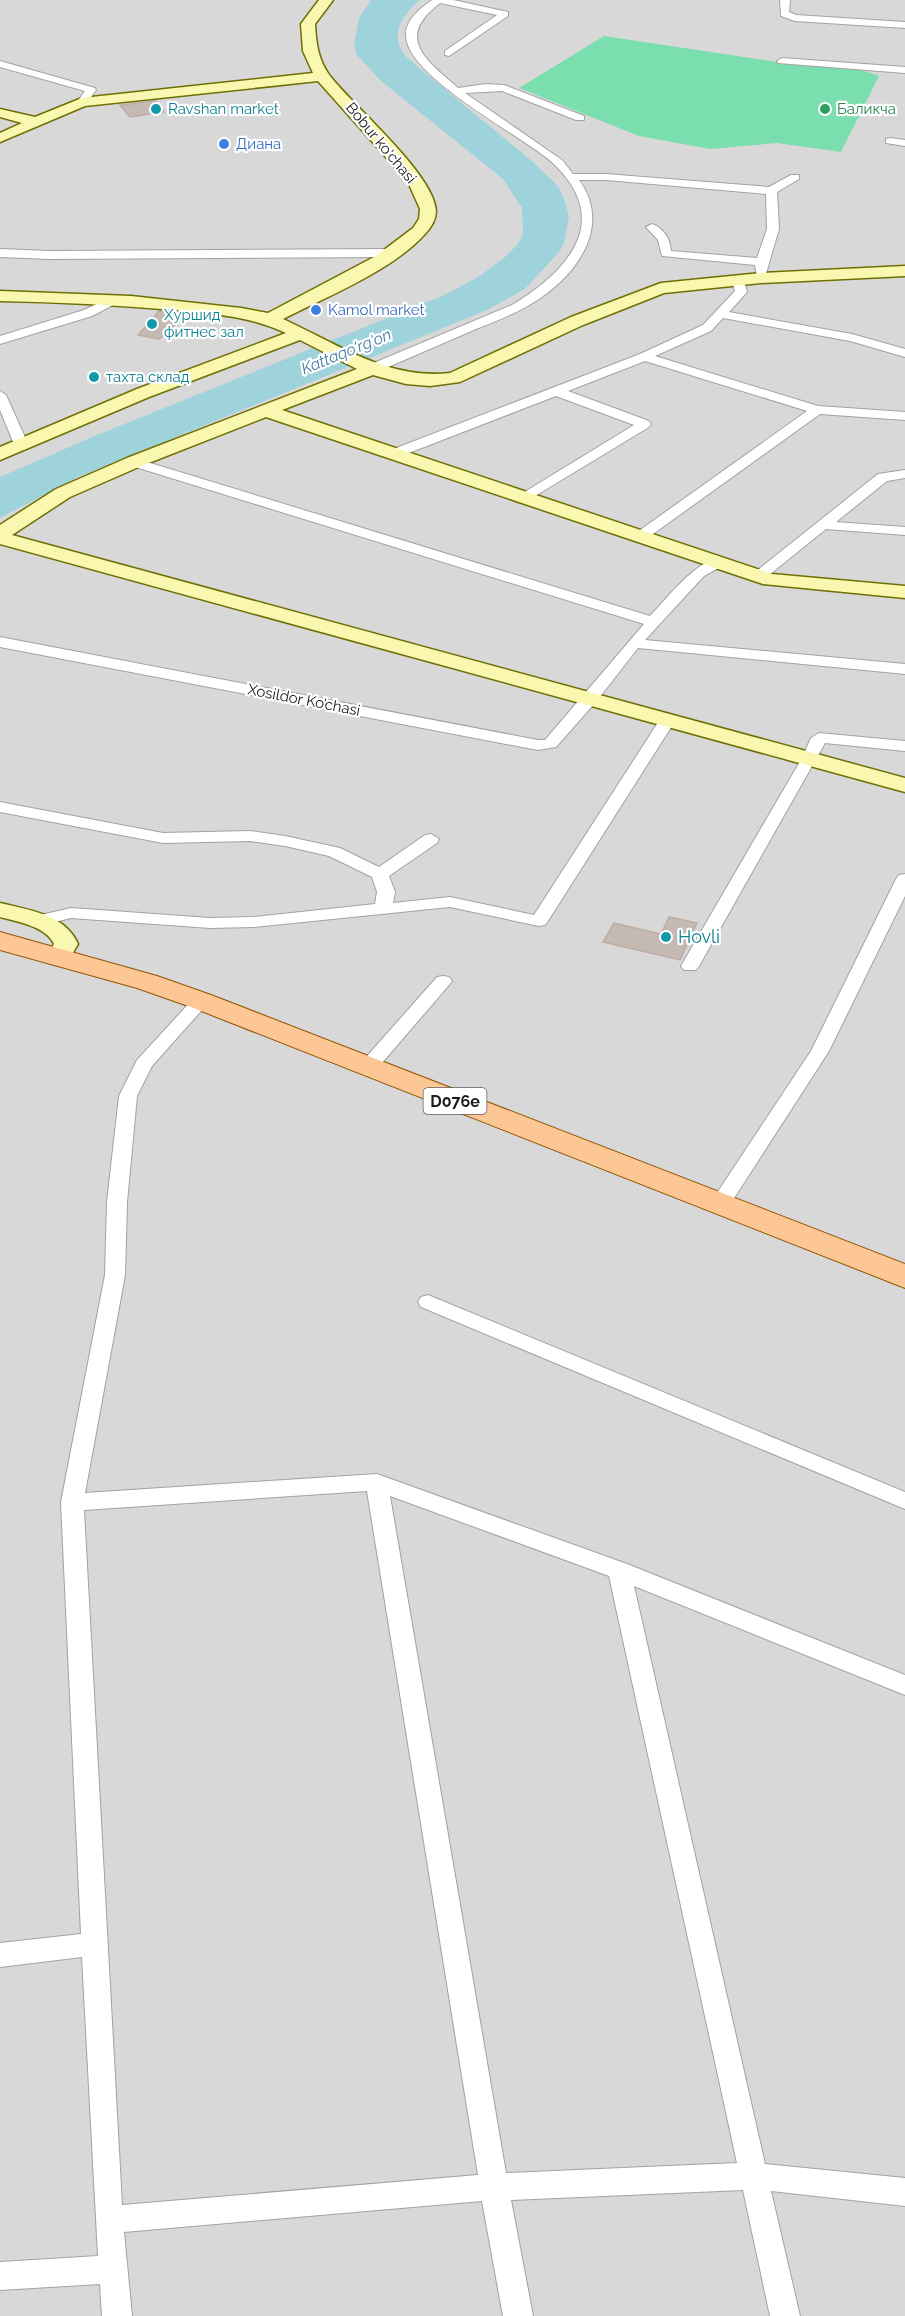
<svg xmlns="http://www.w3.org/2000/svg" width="905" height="2316" font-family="Raleway,sans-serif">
  <rect width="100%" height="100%" fill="#ede7e0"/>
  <path fill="#d9d8d8" d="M0 0H905V2316H0Z"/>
  <path fill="#7bdeaf" d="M604 36 784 63 861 70 879 76 841 152 777 143 710 149 639 136 519 88Z"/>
  <path fill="#9fd3dc" d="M371 0H420C406 12 391 29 401 49 403 55 412 61 417 66L533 162 558 186 565 201 569 217 564 243 560 251 525 289 487 310 78 477 0 518V477L97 435 442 296 480 276 505 257 517 245 523 235 522 208 503 179 381 81 357 55 354 45 359 18Z"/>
  <path fill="#c4b9b3" stroke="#beaca2" stroke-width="1.5" d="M156 101 164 112 130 117 120 105Z
    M159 311 188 314 159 339 138 335Z
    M669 917 697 923 680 960 603 942 614 923 661 934Z"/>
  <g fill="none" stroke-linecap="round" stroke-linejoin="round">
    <defs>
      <path id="street" d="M432 0H453L508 12V16L449 56 445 55V51L497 15 440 3C394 38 426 60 458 88L486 84 504 85 584 116V120H576L502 91 465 93 562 160 573 174H606L769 187 791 175H799V179L777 192 779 229 765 277H757L755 265 662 256 658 240 646 227 652 224C664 228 670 239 671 251L757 258 767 229 766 194 606 180H579C611 224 580 270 542 297 522 311 499 320 476 329 444 343 411 357 379 371H369L368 368 369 365 512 305C565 273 614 223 555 165 526 137 406 78 406 35 405 20 421 8 432 0Z
        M780 0H790L789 12 796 15 905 22V28L795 21 781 16Z
        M782 58 905 67V73L778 63 777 61Z
        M0 61 95 88 96 90 86 104H78L77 102 85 91 0 67Z
        M890 138 905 140V146L886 143V139Z
        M0 249 50 251 392 249 398 253 392 257 50 259 0 257Z
        M738 277 744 281 747 292 729 312 852 334 905 349V357L850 341 723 318 711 331 655 356 818 406 905 412V420L820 414 646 539 641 540 634 536 636 533 807 411 645 361 568 391 649 421 651 424 649 427 530 499H520L518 496 634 425 556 396 401 456H391L389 453 391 450 640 354 703 325 735 291 732 281Z
        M111 297 117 301 115 304 92 316 0 344V336L84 310Z
        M0 391 6 395 28 444 26 447 21 448 14 444 0 410Z
        M134 458 650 616C665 601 701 553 724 559L726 562 724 565 704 576 645 640 905 664V674L638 648 595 703 556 747 538 750 0 647V637L538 740H545L644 624 129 465 127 462 129 459Z
        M905 470V478L887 481 836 522 905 527V535L826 529 764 579H754L752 576 754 573 878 474Z
        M667 716 675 721 548 921 545 925 539 926 450 907 254 927 210 928 71 918 38 926 32 925 29 921 32 917 71 908 210 918 254 917 375 904 377 892 372 877 329 856 285 846 250 841 163 843 0 812V802L163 833 250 831 285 836 340 848 379 867 425 835 431 834 439 839 437 843 389 876 395 892 393 903 450 897 534 915 659 721Z
        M819 733 905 741V751L825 743 699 966 696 970H684L681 966 802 758 811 738Z
        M905 874V896L829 1051 727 1209 720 1211 713 1209 710 1204 713 1199 811 1051 896 879 899 875Z
        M443 976 449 977 452 981 449 985 375 1071H361L359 1067 361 1063 437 977Z
        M201 995 207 997 210 1001 152 1066 137 1096 127 1202 125 1275 85 1493 377 1474 627 1564 905 1675V1695L634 1586 765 2164 905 2178V2206L771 2191 800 2316H770L743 2190 511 2200 533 2316H503L482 2201 124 2232 132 2316H102L100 2284 0 2290V2262L98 2256 82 1957 0 1967V1943L81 1934 61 1502 105 1275 107 1202 119 1096 137 1060 195 997ZM367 1491 478 2175 122 2205 84 1510ZM390 1496 609 1576 737 2163 506 2173Z
        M428 1295 905 1492V1509L421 1307 418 1302 421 1297Z"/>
      <path id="secondary" d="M319 0H333L315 24C316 43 318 60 330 76 354 107 434 174 436 211 436 220 430 229 424 235 391 271 326 297 283 319 338 344 387 380 450 373L571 317 661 283 761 273 905 266V276L761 283 664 293 583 325 460 382 430 386 406 384 373 375 282 410 772 574 905 586V598L763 584 266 417 141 466 70 497 12 535 905 778V792L0 544V525L56 489 127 458 357 369 300 340 149 397 0 460V447L137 389 286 333C249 316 215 314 175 310 116 305 58 302 0 301V291L131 296 241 308 268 313 376 256 413 228 419 219 420 209 408 182 318 81 85 106 0 142V133L22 123 0 117V109L35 117 82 98 313 73 303 51 301 24Z
        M0 903C29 910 65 914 78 944L68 961 59 963 50 961 47 956 54 944C46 926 18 922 0 917Z"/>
      <path id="primary" d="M0 932 157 976 211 995 905 1264V1288L191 1007 137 988 0 950Z"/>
    </defs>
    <use href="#street" stroke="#a2a2a2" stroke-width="2"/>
    <use href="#secondary" stroke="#6e7003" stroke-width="3"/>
    <use href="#primary" stroke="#915400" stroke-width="2"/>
    <use href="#street" fill="#fff" fill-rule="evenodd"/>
    <use href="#secondary" fill="#faf7b1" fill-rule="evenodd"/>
    <use href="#primary" fill="#fdc695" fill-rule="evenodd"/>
  </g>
  <g fill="#0f9aa8" stroke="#fff" stroke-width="2">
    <circle cx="156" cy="109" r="6"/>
    <circle cx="152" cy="324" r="6"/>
    <circle cx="94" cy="377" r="6"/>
    <circle cx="666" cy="937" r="6"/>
  </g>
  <circle fill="#2e9e5b" stroke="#fff" stroke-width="2" cx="825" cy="109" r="6"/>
  <g fill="#3f7fe0" stroke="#fff" stroke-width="2">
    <circle cx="224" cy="144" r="6"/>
    <circle cx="316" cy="310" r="6"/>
  </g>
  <g text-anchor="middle" stroke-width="4.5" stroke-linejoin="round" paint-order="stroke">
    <g font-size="15" fill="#0d838f" stroke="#fff" text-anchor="start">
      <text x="168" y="114">Ravshan market</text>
      <text x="164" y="320">Хуршид<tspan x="164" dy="17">фитнес зал</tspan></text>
      <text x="106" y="382">тахта склад</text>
    </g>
    <g font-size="15" fill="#27864d" stroke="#fff" text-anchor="start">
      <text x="837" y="114">Баликча</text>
    </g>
    <g font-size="15" fill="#1b1b1b" stroke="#fff">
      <text transform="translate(381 143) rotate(50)" y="5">Bobur ko'chasi</text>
      <text transform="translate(304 700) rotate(11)" y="5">Xosildor Ko’chasi</text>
    </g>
    <g font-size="15" fill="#366cbe" stroke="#fff" text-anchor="start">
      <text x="236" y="149">Диана</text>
      <text x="328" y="315">Kamol market</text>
    </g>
    <g font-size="16" font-style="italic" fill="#447ca2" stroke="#fff">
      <text transform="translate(346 351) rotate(-22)" y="6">Kattaqo'rg'on</text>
    </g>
    <rect fill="#fff" stroke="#5f5f5f" stroke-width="1.5" x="423.5" y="1088" width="63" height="26" rx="4.5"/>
    <g font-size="16" font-weight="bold" fill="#1b1b1b">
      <text x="455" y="1107">D076e</text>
    </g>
    <g font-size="18" fill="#0d838f" stroke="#fff" text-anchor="start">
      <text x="678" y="943">Hovli</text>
    </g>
  </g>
</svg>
